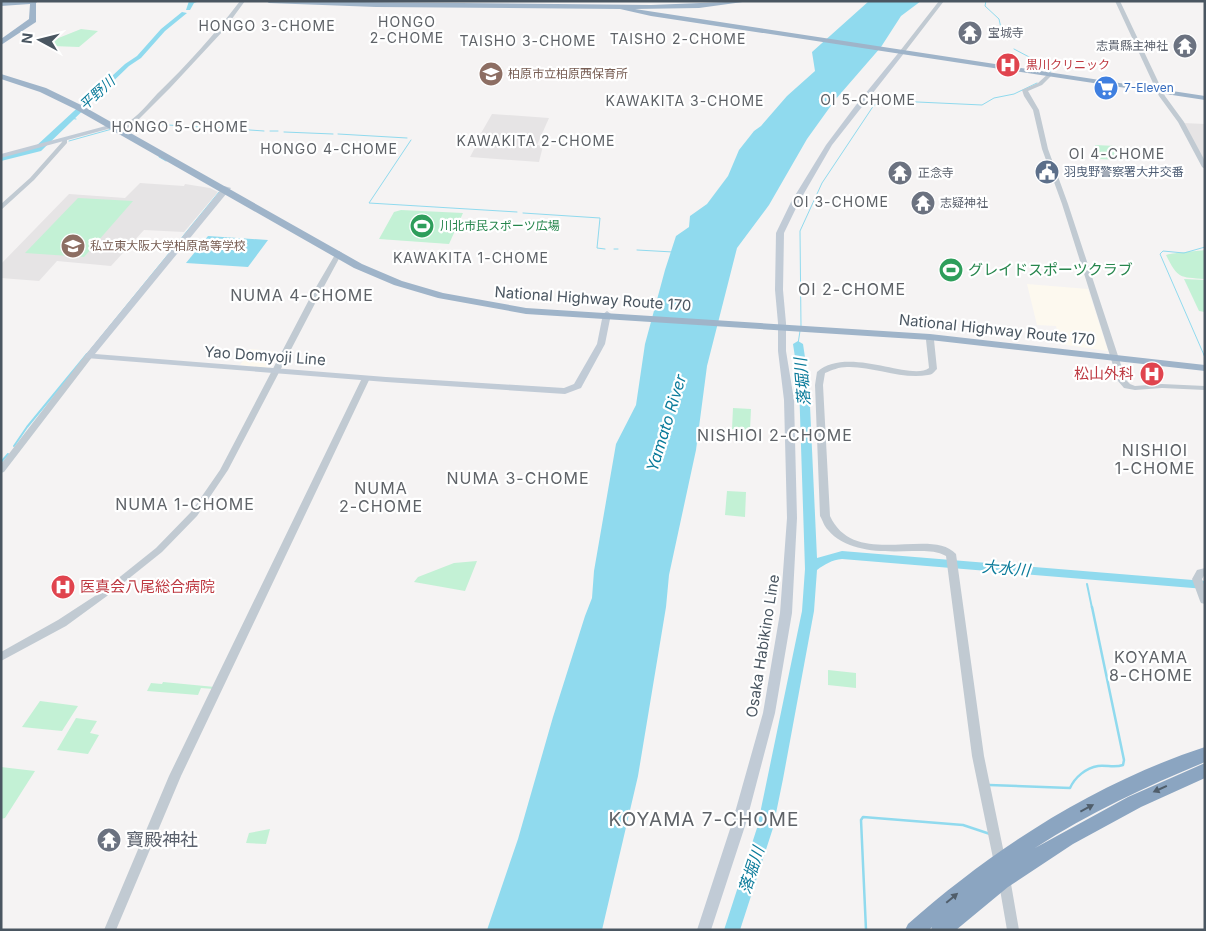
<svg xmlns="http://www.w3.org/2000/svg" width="1206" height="931" font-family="Inter,'Noto Sans JP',sans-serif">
  <rect width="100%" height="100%" fill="#f5f3f3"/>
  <path fill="#fdf9ef" d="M1027 284 1088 289 1108 351 1060 344 1056 326 1037 325Z
    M250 349 261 350 279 352 269 368 240 365Z"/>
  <path fill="#e6e4e5" d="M492 114 549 118 537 145 543 146 539 162 470 157 478 142H476Z
    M1183 123 1205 124V163Z
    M140 183 184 186 185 184 210 188 218 192 184 232 144 230 111 266 57 261 39 281 1 278V264L69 194 125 198Z"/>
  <path fill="#c3f1d5" d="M81 29 98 31 79 47 52 46 54 43H46Z
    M1095 145 1116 146 1121 160 1099 159Z
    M78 198 133 201 84 257 25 253Z
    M401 210 463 213 449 244 379 239 394 212Z
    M1205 250V279C1179 277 1178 279 1166 255 1170 253 1197 251 1205 250Z
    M1184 279 1205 280V312L1199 311Z
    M733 408 751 409 750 430 732 429Z
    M727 491 746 492 745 517 725 515Z
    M477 561 465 591 414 582 418 577 454 563Z
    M828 670 856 673V688L828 685Z
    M163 682 215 687 214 689 201 688 198 695 147 691 151 683 162 684Z
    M40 701 78 706 62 731 22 727Z
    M76 718 97 721 90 733 99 735 88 754 57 750Z
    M1 767 35 771 5 818 1 819Z
    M270 829 266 844 246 843 249 833Z"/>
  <path fill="#90daee" d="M869 1H921L901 16 881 47 835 100 807 139 769 205 737 248 707 366 696 450 669 575 666 607 638 776 602 930H487L518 839 553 717 585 616 592 598 594 571 616 444 636 405 645 344 665 270 676 236 689 227 690 216 707 204 728 176 739 150 754 131 761 126 787 96 815 71 812 52Z
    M208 236 268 240 248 267 186 263Z"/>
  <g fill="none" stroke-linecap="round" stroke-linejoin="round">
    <path stroke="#90daee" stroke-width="1" d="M986 1 985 6 999 19 1001 28
      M1014 49 1048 67 1051 71 1048 74
      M70 118 76 119
      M118 122 128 123
      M134 123 201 127
      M207 127 264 131
      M270 131H278
      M284 132 333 134
      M338 134 407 138
      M411 140 369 203 517 212
      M69 141 112 129
      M159 157 166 161
      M523 213 600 218 597 248 605 249
      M614 249H618
      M637 250 673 252
      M801 326 800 231 822 183 874 105 896 101 982 105 994 98 1014 94 1037 83
      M798 344 800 331
      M86 355 219 192
      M1204 355 1160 254 1163 251 1184 253 1205 247"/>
    <path stroke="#90daee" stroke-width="2" d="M1204 354 1205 356
      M14 446 27 427 87 354
      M1 462 8 454
      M1087 584 1092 608"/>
    <path stroke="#90daee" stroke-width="2.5" d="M989 785 1070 788C1075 777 1086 768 1098 766 1107 765 1115 768 1123 765L1124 760 1092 607
      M866 930 861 820 863 817 963 825 990 834"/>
    <path fill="#90daee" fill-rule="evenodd" d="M189 1H200L194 3 190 10H186Z
      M182 12 187 13 165 31 141 58 129 66 41 151 1 161V157L35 147 125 64 137 56 161 29Z
      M798 341 803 344 809 384 817 558 842 551 1205 581V589L842 559C832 560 825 564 817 570L814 611 783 779 773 828 740 930H724L757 828 802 611 805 569 799 384 793 344Z"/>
    <path fill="#c1cad2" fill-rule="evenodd" d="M240 1H245L223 31 170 88 132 126 120 131H116V129C133 122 144 108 157 94 187 65 215 34 240 1Z
      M939 1H944L904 53H900V51Z
      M1115 1H1120L1165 96 1184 122 1205 161V169L1202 167 1178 122 1159 96Z
      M1050 72 1053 74 1042 85 1028 91 1039 110 1048 149 1068 204 1126 380 1130 384 1135 386 1162 384 1205 386V390L1162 388 1135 390 1124 388 1118 381 1062 204 1042 149 1033 110 1024 96 1022 90 1038 83Z
      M63 138H67V143L34 180 1 210V204L30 178 62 142Z
      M339 251 342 253 320 294 228 470 197 516 162 552 107 596 66 626 1 661V652L58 620 101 592 156 548 191 512 220 470 312 294 336 253Z
      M927 338H930L934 340 937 369C934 372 932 375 928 375 902 380 873 366 847 367 839 367 832 370 825 373L823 385 830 516C855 570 931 526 956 554L984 756 1006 863 1004 867 1000 868 996 867 994 863 972 756 946 556C935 550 924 551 912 551 885 552 847 553 828 530 824 526 823 521 820 516L815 385 817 372C848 345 911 382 929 368L926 340Z
      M86 354H89L93 356 4 472 1 473V464Z
      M363 376H369L370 378 181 776 116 930H104L169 776Z
      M1205 568V574L1202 579 1205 587V604L1201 603 1200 601 1192 579 1197 570Z
      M1004 873 1008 874 1010 878 1019 930H1007L998 878 1000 874Z"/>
    <path fill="#c1cbd6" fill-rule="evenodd" d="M900 51 905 52 832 145 799 202 784 233 783 290 786 323V351L794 400 797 518 792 613 775 713 746 823 711 930H697L732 823 763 713 780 613 787 518 784 400 778 351V323L775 290 776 233 791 202 826 145 856 105Z
      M117 123 119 124V126L1 158V154Z
      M224 186 231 188 95 354 386 377 564 388 574 384 597 344 603 314 607 311 611 314 605 344 581 388 565 394 386 382 86 358 85 356 86 354Z"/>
    <path fill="#9fb4c9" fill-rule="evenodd" d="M38 1 36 3V22L1 45V39L29 19 30 4 1 6V2Z
      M266 1 651 5 750 1 699 8 635 9 1205 96V100L651 16 620 9 376 7 269 3Z
      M1 74 46 88 81 105 362 264 402 281 443 293 526 308 930 334 1205 365V371L930 340 526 314 438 298 394 285 354 268 75 109 40 92 1 79Z"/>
    <path fill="#8ba5c1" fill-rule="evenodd" d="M1205 747V762C1145 787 1089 813 1035 848L1128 797 1205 763V778L1141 807 1073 844 1008 887 956 930H931L932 927 929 930H905L908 924C994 848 1095 783 1205 747Z"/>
  </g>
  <defs><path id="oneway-solid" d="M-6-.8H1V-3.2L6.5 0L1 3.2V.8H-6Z" transform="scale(1.25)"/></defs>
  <g fill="#505e6b">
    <use href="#oneway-solid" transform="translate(1160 789) rotate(156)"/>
    <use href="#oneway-solid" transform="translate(1087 808) rotate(-28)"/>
    <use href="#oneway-solid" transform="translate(952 898) rotate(-40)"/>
  </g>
  <defs>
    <symbol id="temple-disc" viewBox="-11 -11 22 22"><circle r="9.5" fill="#6b7280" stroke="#fff"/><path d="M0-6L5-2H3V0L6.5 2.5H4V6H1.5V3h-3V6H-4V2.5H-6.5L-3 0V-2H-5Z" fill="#fff"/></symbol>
    <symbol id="hospital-disc" viewBox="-11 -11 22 22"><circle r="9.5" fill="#e0444e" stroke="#fff"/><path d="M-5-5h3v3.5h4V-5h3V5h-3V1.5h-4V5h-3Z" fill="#fff"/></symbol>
    <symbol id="school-disc" viewBox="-11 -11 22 22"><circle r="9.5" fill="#8d6e63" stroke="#fff"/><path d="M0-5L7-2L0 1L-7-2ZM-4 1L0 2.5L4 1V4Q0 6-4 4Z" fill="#fff"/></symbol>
    <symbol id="supermarket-disc" viewBox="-11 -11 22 22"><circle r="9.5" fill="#3f7fe0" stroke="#fff"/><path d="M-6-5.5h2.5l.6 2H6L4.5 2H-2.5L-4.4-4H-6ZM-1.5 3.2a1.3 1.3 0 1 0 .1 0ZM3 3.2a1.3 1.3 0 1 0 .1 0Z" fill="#fff"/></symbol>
    <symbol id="civic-disc" viewBox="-11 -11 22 22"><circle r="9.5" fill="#5c6f8a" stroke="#fff"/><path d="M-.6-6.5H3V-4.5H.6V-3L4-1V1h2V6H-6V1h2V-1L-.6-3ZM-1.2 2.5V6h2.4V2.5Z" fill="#fff"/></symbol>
    <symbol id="stadium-disc" viewBox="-11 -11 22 22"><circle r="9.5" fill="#2e9e5b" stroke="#fff"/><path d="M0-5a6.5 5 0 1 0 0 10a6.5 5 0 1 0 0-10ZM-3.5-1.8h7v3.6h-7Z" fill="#fff"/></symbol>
  </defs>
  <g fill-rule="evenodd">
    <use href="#temple-disc" x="956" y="19" width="28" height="28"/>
    <use href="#temple-disc" x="1171" y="32" width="28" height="28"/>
    <use href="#hospital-disc" x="994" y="51" width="28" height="28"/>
    <use href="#school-disc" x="477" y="60" width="28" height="28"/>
    <use href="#supermarket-disc" x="1092" y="74" width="28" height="28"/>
    <use href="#civic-disc" x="1033" y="158" width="28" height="28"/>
    <use href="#temple-disc" x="886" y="159" width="28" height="28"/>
    <use href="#temple-disc" x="909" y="189" width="28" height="28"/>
    <use href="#stadium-disc" x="408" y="212" width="28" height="28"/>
    <use href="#school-disc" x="59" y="232" width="28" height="28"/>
    <use href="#stadium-disc" x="937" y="256" width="28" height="28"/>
    <use href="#hospital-disc" x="1138" y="360" width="28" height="28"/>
    <use href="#hospital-disc" x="49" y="573" width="28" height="28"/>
    <use href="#temple-disc" x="95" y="826" width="28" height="28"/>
  </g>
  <g text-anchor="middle" stroke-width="4.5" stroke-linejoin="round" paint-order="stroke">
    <g font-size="12" fill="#5b616d" stroke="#fff" text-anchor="start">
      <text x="988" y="37">宝城寺</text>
      <text x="1168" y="50" text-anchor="end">志貴縣主神社</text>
      <text x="918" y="177">正念寺</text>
      <text x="940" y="207">志疑神社</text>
    </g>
    <g font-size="12" fill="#be3a42" stroke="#fff" text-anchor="start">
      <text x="1026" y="69">黒川クリニック</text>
    </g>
    <g font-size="12" fill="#785e54" stroke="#fff" text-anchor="start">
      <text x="508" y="78">柏原市立柏原西保育所</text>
      <text x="90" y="250">私立東大阪大学柏原高等学校</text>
    </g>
    <g font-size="12" fill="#366cbe" stroke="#fff" text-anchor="start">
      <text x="1124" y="92">7-Eleven</text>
    </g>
    <g font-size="12" fill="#4e5e75" stroke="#fff" text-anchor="start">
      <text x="1064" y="176">羽曳野警察署大井交番</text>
    </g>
    <g font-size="12" fill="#27864d" stroke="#fff" text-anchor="start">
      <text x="440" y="230">川北市民スポーツ広場</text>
    </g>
    <g font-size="14" letter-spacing="1" fill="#5f6368" stroke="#fff">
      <text x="407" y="27">HONGO<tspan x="407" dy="16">2-CHOME</tspan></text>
      <text x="267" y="31">HONGO 3-CHOME</text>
      <text x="678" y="44">TAISHO 2-CHOME</text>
      <text x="528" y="46">TAISHO 3-CHOME</text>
      <text x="868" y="105">OI 5-CHOME</text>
      <text x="685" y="106">KAWAKITA 3-CHOME</text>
      <text x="180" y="132">HONGO 5-CHOME</text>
      <text x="536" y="146">KAWAKITA 2-CHOME</text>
      <text x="329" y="154">HONGO 4-CHOME</text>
      <text x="1117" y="159">OI 4-CHOME</text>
      <text x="841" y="207">OI 3-CHOME</text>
      <text x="471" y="263">KAWAKITA 1-CHOME</text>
    </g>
    <g font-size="14" font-style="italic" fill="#0c7c9b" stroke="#fff">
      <text transform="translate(97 93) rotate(-43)" y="5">平野川</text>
    </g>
    <g font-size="15" fill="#27864d" stroke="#fff" text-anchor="start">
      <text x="968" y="275">グレイドスポーツクラブ</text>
    </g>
    <g font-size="15" fill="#4a5661" stroke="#fff">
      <text transform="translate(593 299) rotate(4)" y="5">National Highway Route 170</text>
      <text transform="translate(997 330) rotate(6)" y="5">National Highway Route 170</text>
      <text transform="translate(265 356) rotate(4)" y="5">Yao Domyoji Line</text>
      <text transform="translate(763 646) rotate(-81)" y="5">Osaka Habikino Line</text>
    </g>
    <g font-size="15" fill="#be3a42" stroke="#fff" text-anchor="end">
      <text x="1134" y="379">松山外科</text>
      <text x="80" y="592" text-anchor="start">医真会八尾総合病院</text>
    </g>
    <g font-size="16" letter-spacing="1" fill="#5f6368" stroke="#fff">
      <text x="852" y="295">OI 2-CHOME</text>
      <text x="302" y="301">NUMA 4-CHOME</text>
      <text x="775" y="441">NISHIOI 2-CHOME</text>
      <text x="1155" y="456">NISHIOI<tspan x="1155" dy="18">1-CHOME</tspan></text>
      <text x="518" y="484">NUMA 3-CHOME</text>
      <text x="381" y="494">NUMA<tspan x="381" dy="18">2-CHOME</tspan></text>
      <text x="185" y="510">NUMA 1-CHOME</text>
      <text x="1151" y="663">KOYAMA<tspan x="1151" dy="18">8-CHOME</tspan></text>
    </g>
    <g font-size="16" font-style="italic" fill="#0c7c9b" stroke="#fff">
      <text transform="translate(802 382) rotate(-95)" y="6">落堀川</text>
      <text transform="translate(666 423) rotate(-73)" y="6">Yamato River</text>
      <text transform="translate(1006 568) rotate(5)" y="6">大水川</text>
      <text transform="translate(751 870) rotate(-72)" y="6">落堀川</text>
    </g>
    <g font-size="18" fill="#5b616d" stroke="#fff" text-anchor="start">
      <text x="126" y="846">寶殿神社</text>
    </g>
    <g font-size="19" letter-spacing="1" fill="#5f6368" stroke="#fff">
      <text x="704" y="826">KOYAMA 7-CHOME</text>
    </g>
  </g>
  <rect width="1206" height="931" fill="none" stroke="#4a5661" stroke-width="5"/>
  <g transform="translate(40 40) rotate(277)" stroke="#ffffff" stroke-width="4" paint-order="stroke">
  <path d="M0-4L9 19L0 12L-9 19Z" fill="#4a5661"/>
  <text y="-8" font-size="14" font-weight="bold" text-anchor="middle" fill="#4a5661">N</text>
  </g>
</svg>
